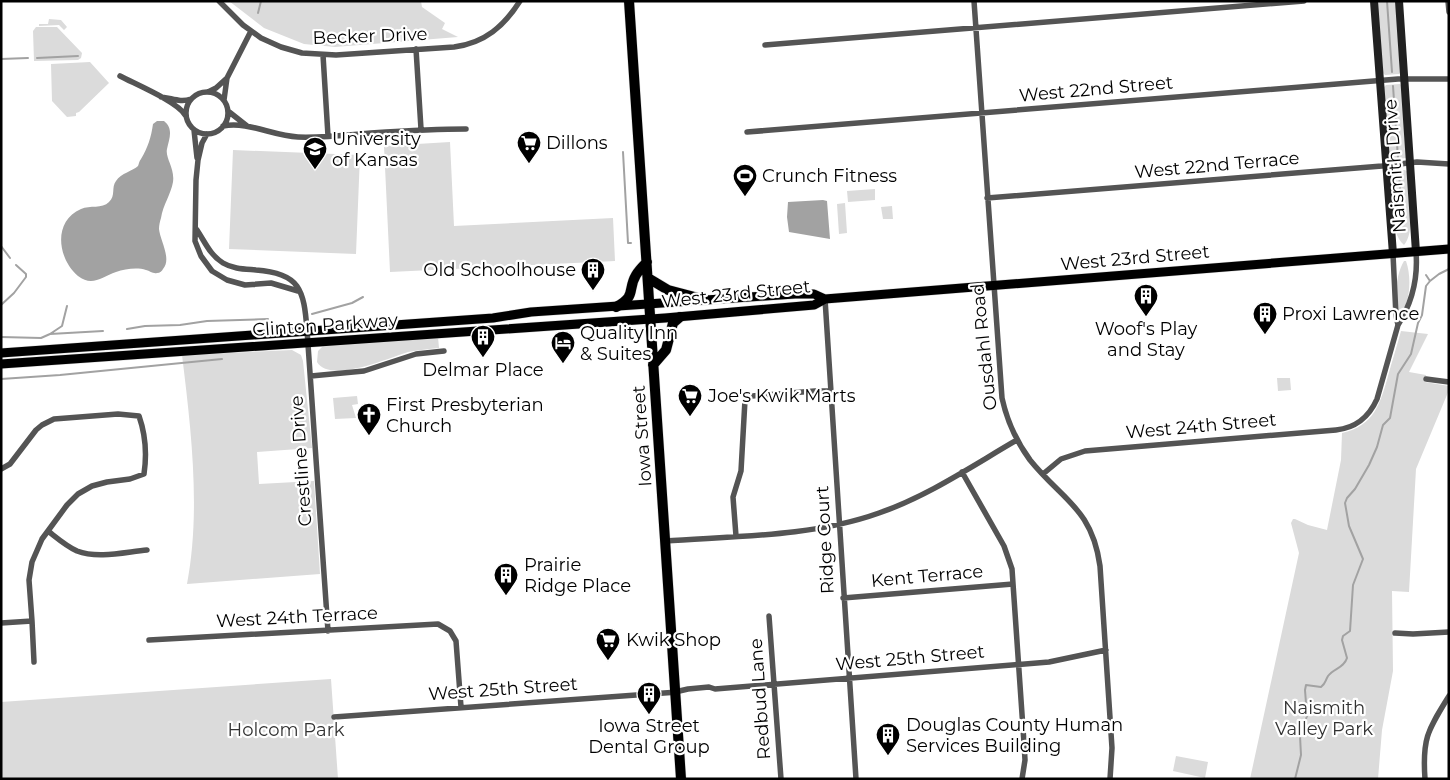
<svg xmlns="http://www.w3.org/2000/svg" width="1450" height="780" font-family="Montserrat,sans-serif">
  <rect width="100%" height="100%" fill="#fff"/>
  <path fill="#dbdbdb" d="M229 1H421L422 7 445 23 442 29 458 37 335 47 304 44 264 28Z
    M1377 1H1396L1400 73 1399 74 1385 75 1383 73Z
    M49 19 61 20 67 27 64 30 59 25 39 26V24H48Z
    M36 27H57L82 53 81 58 78 60 34 61 33 31Z
    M90 62 109 83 79 112 76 113V116L67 117 52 101 51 64Z
    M1400 84 1402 86 1406 158 1390 160 1384 87 1386 85Z
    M450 142 454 226 613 218 615 261 390 272 384 146Z
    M233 150 360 155 356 254 229 249Z
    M1405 170 1408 172C1409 190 1416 232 1404 245 1389 232 1391 192 1390 172L1392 171Z
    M875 189V200L848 202 847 191Z
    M845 203 847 233 839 234 837 204Z
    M892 206 893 219H883L881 207Z
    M1404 261H1406C1412 278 1410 302 1400 317 1394 299 1395 277 1404 261Z
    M1401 331 1428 334 1409 372 1426 375 1425 382 1449 386V390L1416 469 1409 592 1392 591 1393 671 1382 730 1378 779H1250L1299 553 1291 523 1293 519H1295L1308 525 1327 530 1341 460 1342 433C1374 426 1380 404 1388 376 1392 361 1397 346 1401 331Z
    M438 337 439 348C429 349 418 350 408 352 389 358 330 384 317 362L318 351 323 346Z
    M292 350 301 355 303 361 312 448 257 452 259 484 314 481 320 574 187 584C201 511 191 428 182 355Z
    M1277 378H1290L1291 390 1278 391Z
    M357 396 358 404 352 405 356 418 335 419 333 398Z
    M331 679 338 779H1V702Z
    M1176 756 1208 762 1205 778 1173 771Z"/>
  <path fill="#a2a2a2" d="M157 121H164C174 129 169 139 167 149 165 158 175 168 173 182 171 194 163 205 161 218 160 221 159 225 159 229 160 240 172 259 163 269 162 271 160 273 157 273 153 274 150 271 146 270 137 267 125 269 116 272 102 277 92 287 78 276 57 258 53 221 81 209 90 205 102 209 109 202 116 196 111 187 116 181 121 173 133 171 138 166 139 164 139 161 141 159 148 147 151 138 153 124Z
    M823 200 827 201 830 239 789 232 787 217 788 202Z"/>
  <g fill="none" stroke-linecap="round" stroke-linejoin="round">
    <path stroke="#a2a2a2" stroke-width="2" d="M1387 1 1392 72
      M258 13 261 1
      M37 58 78 56
      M1 59 28 58
      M1393 86 1398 158
      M623 152 628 243H631
      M1399 172 1402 223
      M1 246 10 258
      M1430 281 1439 274 1449 269
      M1 305 14 293 26 277V274L16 265
      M312 314 352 303 363 297
      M127 329 145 326 180 325 207 321 268 319
      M50 334 62 326 67 306
      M1 337 41 338 50 334 103 331
      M1 379 60 375 222 359
      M1295 779 1301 755 1300 736 1307 716 1305 690 1306 685 1321 687C1326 683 1325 681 1328 676 1334 668 1344 668 1347 658L1342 640 1343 636 1350 631 1353 585 1363 559 1349 526 1345 503 1347 498 1355 489 1369 465 1377 447 1383 425 1390 418 1398 374 1411 354 1418 323 1422 315 1426 286 1430 281 1426 275"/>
    <defs>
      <path id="primary" d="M1 353 493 318 531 312 795 294H814L825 299
        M1 364 665 318 814 305 825 299 1449 249"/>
      <path id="highway" d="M629 1 681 779
        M648 278 668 290 706 300
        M616 307C637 296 627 290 636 275 639 270 643 266 647 262
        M653 365 666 350 673 323 680 317"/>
    </defs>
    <use href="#primary" stroke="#dbdbdb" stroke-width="10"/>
    <use href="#highway" stroke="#dbdbdb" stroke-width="11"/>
    <path stroke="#545454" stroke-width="5.5" d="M219 1 243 25 261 38 281 47 302 53 336 55 454 47C485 43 504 26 520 1
      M974 1 1002 398C1007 421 1016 441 1030 460 1062 500 1092 508 1100 566L1112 748 1110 779
      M1448 1 1449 12
      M765 45 1304 1
      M416 49 421 129
      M323 55 328 136
      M120 76C135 84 178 102 185 115
      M186 113a21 21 0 1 1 42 0a21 21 0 1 1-42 0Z
      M208 92 216 88 227 78
      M161 97C172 98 180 103 191 99
      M224 100 227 78 251 31
      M228 111 247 126
      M223 126C248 121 273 136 298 137 322 138 347 135 371 133 402 131 434 129 466 129
      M194 130 197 158
      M747 132 1398 79H1449
      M207 134 202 143 198 160 196 180 195 241 201 256 212 271 227 280 245 285 271 283 298 291
      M987 198 1382 166 1417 162 1449 164
      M197 230C205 242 210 255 223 263 233 269 245 269 256 270 300 273 304 290 307 330L328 631
      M1393 254 1396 316 1398 325
      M825 299 856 779
      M311 376 364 371 416 354 444 351
      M1426 379 1449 382
      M1 469 10 464 36 430 42 425 54 419 118 414 139 416C146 436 147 454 144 474L130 479 107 482 92 486 78 494 67 505 42 539 32 562 29 580 32 621 1 623
      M962 472 1004 546 1012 569 1024 743 1025 760 1022 779
      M1043 474 1061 459 1085 451 1336 430C1355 428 1369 417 1377 399L1398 325C1412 303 1418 277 1416 252
      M48 531C57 538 66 546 77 551 98 559 125 552 147 550
      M736 536 733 497 741 471 745 400 752 396 815 391H831
      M665 541C735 536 812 537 879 513 928 496 972 466 1017 440
      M843 598 1013 584
      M769 616 781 779
      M32 621 34 662
      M1395 633 1413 634 1449 632
      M149 640 438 624 450 631 456 641 461 707
      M675 692 688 689 709 687 715 689 1049 662 1106 650
      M334 717 678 692
      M1425 779C1422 738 1428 730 1449 696"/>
    <path stroke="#212121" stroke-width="8" d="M1374 1 1393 254
      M1399 1 1416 252"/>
    <use href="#primary" stroke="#000" stroke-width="9"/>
    <use href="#highway" stroke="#000" stroke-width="10"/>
  </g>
  <defs>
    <symbol id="supermarket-pin" viewBox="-11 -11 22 30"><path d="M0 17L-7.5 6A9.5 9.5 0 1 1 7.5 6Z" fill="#000" stroke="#fff"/><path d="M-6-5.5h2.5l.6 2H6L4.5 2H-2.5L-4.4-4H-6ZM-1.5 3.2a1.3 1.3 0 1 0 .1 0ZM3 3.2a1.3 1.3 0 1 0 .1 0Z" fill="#fff"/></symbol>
    <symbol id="university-pin" viewBox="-11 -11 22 30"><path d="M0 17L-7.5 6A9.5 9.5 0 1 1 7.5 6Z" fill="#000" stroke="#fff"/><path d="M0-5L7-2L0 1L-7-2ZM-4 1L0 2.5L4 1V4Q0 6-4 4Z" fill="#fff"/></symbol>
    <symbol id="stadium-pin" viewBox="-11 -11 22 30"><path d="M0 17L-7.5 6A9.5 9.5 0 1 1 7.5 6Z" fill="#000" stroke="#fff"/><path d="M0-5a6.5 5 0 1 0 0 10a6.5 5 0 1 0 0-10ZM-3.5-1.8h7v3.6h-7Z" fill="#fff"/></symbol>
    <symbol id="building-pin" viewBox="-11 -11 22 30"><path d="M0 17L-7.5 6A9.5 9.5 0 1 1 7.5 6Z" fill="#000" stroke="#fff"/><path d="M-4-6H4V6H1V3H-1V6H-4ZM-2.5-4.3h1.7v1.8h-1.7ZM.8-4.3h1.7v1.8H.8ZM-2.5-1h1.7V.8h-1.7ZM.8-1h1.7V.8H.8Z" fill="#fff"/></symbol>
    <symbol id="hotel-pin" viewBox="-11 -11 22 30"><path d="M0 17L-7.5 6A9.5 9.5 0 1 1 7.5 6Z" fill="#000" stroke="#fff"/><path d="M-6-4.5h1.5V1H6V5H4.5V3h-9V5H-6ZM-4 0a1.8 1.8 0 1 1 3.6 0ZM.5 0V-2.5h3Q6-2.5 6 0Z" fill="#fff"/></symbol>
    <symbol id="church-pin" viewBox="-11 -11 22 30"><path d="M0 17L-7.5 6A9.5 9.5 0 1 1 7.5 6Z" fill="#000" stroke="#fff"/><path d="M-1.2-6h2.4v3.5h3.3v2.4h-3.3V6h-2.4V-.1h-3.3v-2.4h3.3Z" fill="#fff"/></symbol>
  </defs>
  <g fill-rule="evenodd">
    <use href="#supermarket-pin" x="515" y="129" width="28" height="38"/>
    <use href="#university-pin" x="301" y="135" width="28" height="38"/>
    <use href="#stadium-pin" x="731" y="162" width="28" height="38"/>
    <use href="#building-pin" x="579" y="256" width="28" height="38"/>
    <use href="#building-pin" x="1132" y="282" width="28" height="38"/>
    <use href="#building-pin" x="1251" y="300" width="28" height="38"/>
    <use href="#building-pin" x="469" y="323" width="28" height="38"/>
    <use href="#hotel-pin" x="549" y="329" width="28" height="38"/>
    <use href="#supermarket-pin" x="676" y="382" width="28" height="38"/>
    <use href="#church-pin" x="355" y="401" width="28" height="38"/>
    <use href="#building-pin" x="492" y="561" width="28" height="38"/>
    <use href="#supermarket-pin" x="594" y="626" width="28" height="38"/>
    <use href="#building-pin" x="635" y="680" width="28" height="38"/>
    <use href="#building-pin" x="874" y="721" width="28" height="38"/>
  </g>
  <g text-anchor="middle" stroke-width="4.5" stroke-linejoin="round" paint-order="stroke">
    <g font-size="18" fill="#000" stroke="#fff">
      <text transform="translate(370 36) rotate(-2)" y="6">Becker Drive</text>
      <text transform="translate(1096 89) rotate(-5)" y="6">West 22nd Street</text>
      <text transform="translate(1217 165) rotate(-5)" y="6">West 22nd Terrace</text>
      <text transform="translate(1395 166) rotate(-94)" y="6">Naismith Drive</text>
      <text transform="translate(1135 258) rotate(-5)" y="6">West 23rd Street</text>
      <text transform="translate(736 294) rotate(-6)" y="6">West 23rd Street</text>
      <text transform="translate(325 325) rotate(-4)" y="6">Clinton Parkway</text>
      <text transform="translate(984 347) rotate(-96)" y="6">Ousdahl Road</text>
      <text transform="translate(1201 426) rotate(-5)" y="6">West 24th Street</text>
      <text transform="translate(642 436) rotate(-94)" y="6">Iowa Street</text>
      <text transform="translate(301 461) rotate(-94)" y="6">Crestline Drive</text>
      <text transform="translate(825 540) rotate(-93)" y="6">Ridge Court</text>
      <text transform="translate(927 576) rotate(-5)" y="6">Kent Terrace</text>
      <text transform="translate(297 617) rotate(-3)" y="6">West 24th Terrace</text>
      <text transform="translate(910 658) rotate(-5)" y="6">West 25th Street</text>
      <text transform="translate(503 689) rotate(-4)" y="6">West 25th Street</text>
      <text transform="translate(760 699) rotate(-94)" y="6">Redbud Lane</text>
    </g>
    <g font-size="18" fill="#000" stroke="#fff" text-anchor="start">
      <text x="332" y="145">University<tspan x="332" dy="21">of Kansas</tspan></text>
      <text x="546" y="149">Dillons</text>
      <text x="762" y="182">Crunch Fitness</text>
      <text x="576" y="276" text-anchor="end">Old Schoolhouse</text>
      <text x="1282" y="320">Proxi Lawrence</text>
      <text x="1146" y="335" text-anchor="middle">Woof's Play<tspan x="1146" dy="21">and Stay</tspan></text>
      <text x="580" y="339">Quality Inn<tspan x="580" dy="21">&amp; Suites</tspan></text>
      <text x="483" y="376" text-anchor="middle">Delmar Place</text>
      <text x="708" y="402">Joe's Kwik Marts</text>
      <text x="386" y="411">First Presbyterian<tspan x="386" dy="21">Church</tspan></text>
      <text x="524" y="571">Prairie<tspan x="524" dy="21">Ridge Place</tspan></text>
      <text x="626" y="646">Kwik Shop</text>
      <text x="906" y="731">Douglas County Human<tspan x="906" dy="21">Services Building</tspan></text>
      <text x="649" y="732" text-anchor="middle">Iowa Street<tspan x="649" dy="21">Dental Group</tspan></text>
    </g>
    <g font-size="18" fill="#323232" stroke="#fff">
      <text x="1324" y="714">Naismith<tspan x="1324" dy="21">Valley Park</tspan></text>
      <text x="286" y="736">Holcom Park</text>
    </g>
  </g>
  <rect width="1450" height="780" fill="none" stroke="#000000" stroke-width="5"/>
</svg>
